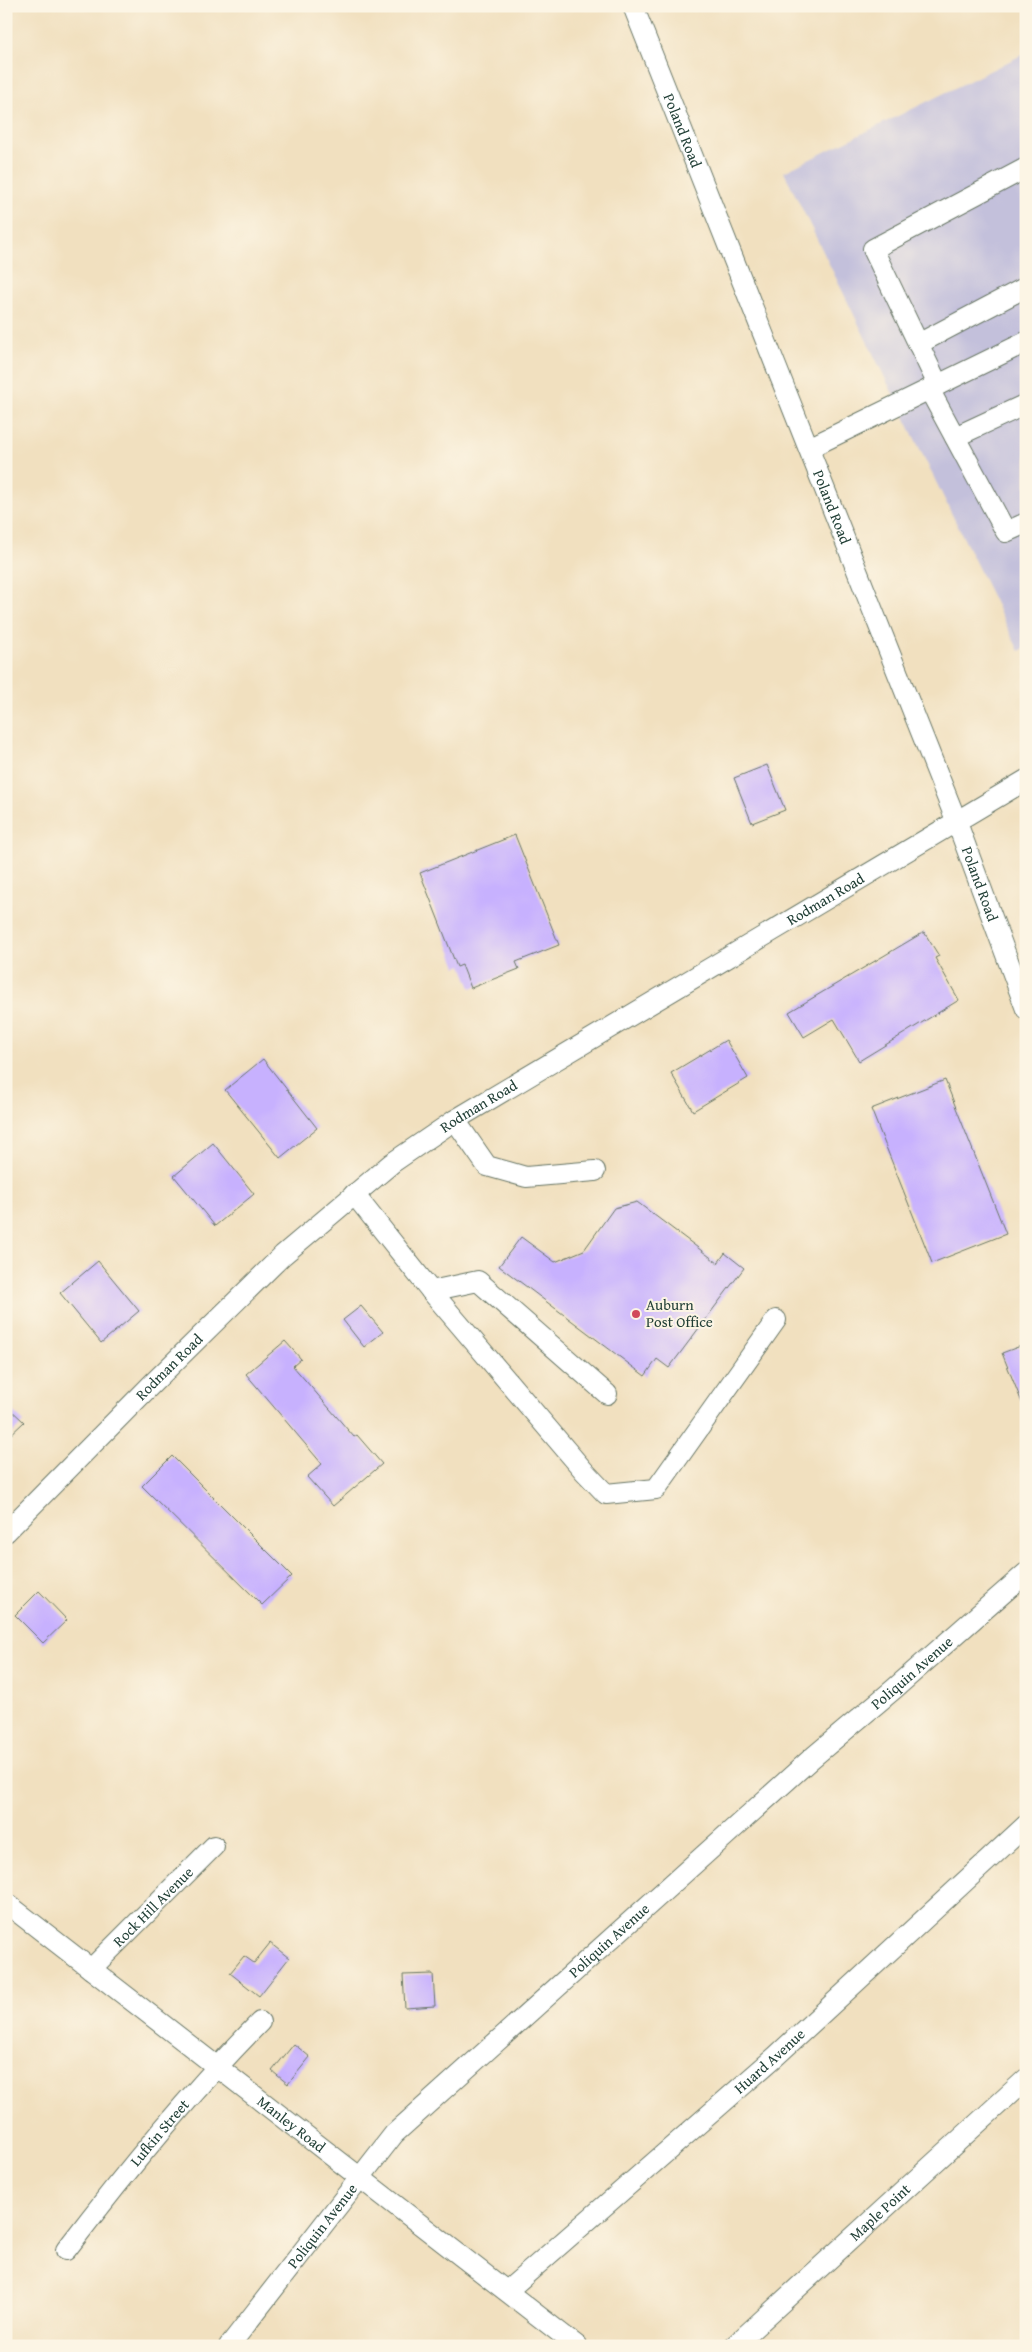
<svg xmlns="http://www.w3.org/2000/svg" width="1032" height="2352" font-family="'Gentium Book Plus',serif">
  <rect width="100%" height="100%" fill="#fcf5e5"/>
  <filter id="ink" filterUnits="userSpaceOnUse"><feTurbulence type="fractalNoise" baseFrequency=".02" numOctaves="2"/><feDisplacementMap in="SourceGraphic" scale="10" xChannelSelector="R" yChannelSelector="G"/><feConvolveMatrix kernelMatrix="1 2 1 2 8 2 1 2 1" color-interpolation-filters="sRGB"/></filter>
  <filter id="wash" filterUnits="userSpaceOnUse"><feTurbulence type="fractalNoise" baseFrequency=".0096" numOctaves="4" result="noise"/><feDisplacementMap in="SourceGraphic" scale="20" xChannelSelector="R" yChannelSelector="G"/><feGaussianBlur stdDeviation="1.12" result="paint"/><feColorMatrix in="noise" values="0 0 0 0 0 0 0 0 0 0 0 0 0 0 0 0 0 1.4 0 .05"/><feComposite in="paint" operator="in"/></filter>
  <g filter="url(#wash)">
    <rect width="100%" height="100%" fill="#f1e0bf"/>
    <path fill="#c3c0db" d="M1026 53V648L1019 651 784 172Z"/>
    <g id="blocks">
      <path fill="#c7b1fe" d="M767 765 785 810 752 823 734 778Z
        M515 835 559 945 516 962 519 969 471 988 462 965 457 967 420 873Z
        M924 932 939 956 935 958 959 1000 859 1061 834 1019 804 1037 789 1012Z
        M726 1040 748 1078 693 1111 671 1073Z
        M263 1059 317 1128 280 1158 225 1090Z
        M945 1080 1006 1234 932 1263 871 1109Z
        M213 1143 254 1194 215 1226 174 1176Z
        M637 1202 718 1263 725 1253 744 1268 669 1368 657 1359 645 1376 499 1266 521 1237 555 1262 584 1250 614 1208Z
        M98 1261 139 1311 101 1343 60 1293Z
        M361 1306 383 1332 364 1347 343 1320Z
        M285 1341 301 1359 293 1366 354 1437 357 1435 382 1464 333 1506 307 1477 322 1464 246 1374Z
        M1026 1344V1410H1025L1002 1353Z
        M6 1405 24 1422 6 1439Z
        M172 1456 292 1576 262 1605 142 1486Z
        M39 1591 67 1620 43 1643 15 1615Z
        M270 1943 289 1958 259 1996 230 1973 244 1956 254 1963Z
        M433 1974 435 2006 405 2008 403 1975Z
        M294 2044 310 2057 288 2084 272 2071Z"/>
    </g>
  </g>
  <g filter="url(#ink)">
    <use href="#blocks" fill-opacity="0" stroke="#687665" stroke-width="1"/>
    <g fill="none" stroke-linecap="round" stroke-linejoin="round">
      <defs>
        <g id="minor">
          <path id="s1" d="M633 6 956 820 1026 1009"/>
          <path d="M918 344 1026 287"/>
          <path d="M938 385 873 249 1026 168"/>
          <path d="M929 389 1006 532 1026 523"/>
          <path d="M955 437 1026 404"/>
          <path d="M809 448 1026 342"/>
          <path d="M455 1120 487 1166 526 1177 595 1171"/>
          <path d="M354 1194 431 1291 584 1471 606 1494 656 1489 776 1320"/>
          <path d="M431 1291 478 1281 607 1394"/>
          <path id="s2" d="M6 1532 153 1383 283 1255 392 1163 455 1120 1026 780"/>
          <path id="s3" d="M6 1903 577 2346"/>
          <path id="s4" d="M91 1969 214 1846"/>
          <path id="s5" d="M66 2250C127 2170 189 2094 260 2022"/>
          <path id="s6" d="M507 2291 775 2057 1026 1825"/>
          <path id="s7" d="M229 2346 394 2134 812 1758 894 1689 1026 1573"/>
          <path id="s8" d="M734 2346 1026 2079"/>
        </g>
      </defs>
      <use href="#minor" stroke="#687665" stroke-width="22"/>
      <use href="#minor" stroke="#fff" stroke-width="20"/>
    </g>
  </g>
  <circle fill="#d1495b" stroke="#fcf5e5" stroke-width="2" cx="636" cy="1314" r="5"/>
  <g text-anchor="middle" stroke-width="4" stroke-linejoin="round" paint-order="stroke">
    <g font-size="15" fill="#1f3d34" stroke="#fcf5e5">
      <text dy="5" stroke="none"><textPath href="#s1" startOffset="134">Poland Road</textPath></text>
      <text dy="5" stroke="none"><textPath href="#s1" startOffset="539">Poland Road</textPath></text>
      <text dy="5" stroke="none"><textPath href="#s1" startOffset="944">Poland Road</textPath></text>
      <text dy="5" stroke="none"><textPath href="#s2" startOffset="1042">Rodman Road</textPath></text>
      <text dy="5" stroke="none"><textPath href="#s2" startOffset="638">Rodman Road</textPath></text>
      <text dy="5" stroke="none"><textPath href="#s2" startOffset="232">Rodman Road</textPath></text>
      <text dy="5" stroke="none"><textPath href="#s7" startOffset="962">Poliquin Avenue</textPath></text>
      <text dy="5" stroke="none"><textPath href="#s4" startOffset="88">Rock Hill Avenue</textPath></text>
      <text dy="5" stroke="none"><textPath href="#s7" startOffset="558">Poliquin Avenue</textPath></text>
      <text dy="5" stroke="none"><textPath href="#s6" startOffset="349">Huard Avenue</textPath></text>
      <text dy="5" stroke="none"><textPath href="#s3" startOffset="361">Manley Road</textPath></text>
      <text dy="5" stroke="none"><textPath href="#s5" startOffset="150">Lufkin Street</textPath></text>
      <text dy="5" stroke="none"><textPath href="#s8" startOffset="198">Maple Point</textPath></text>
      <text dy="5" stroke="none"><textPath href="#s7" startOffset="152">Poliquin Avenue</textPath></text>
    </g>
    <g font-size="15" fill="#1f3d34" stroke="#fcf5e5" text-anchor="start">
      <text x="646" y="1310">Auburn<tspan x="646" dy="17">Post Office</tspan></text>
    </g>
  </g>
  <rect width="1032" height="2352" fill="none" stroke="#fcf5e5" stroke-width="25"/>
</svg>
